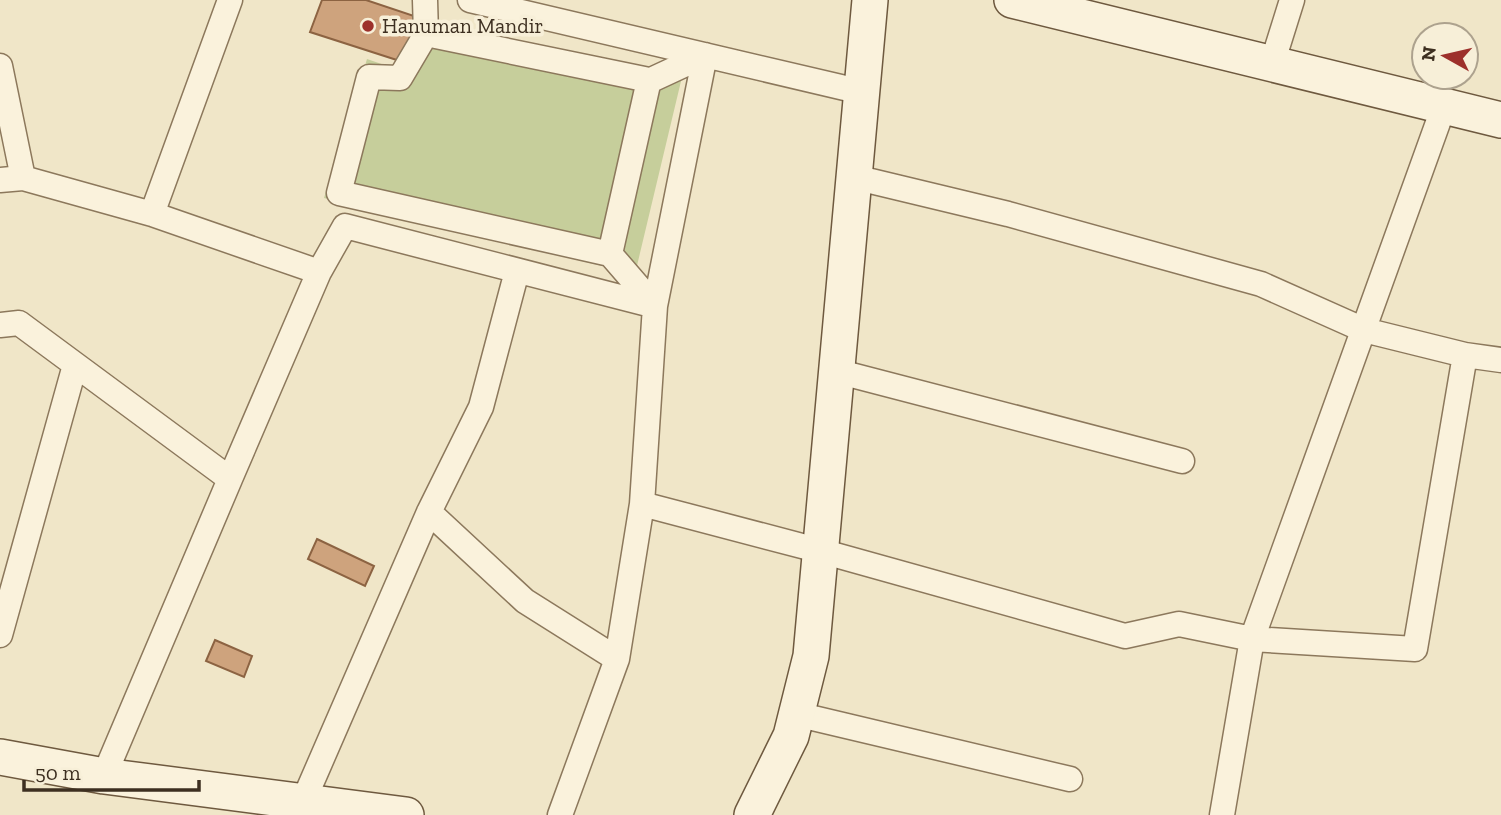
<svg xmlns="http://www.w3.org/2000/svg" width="1501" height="815" font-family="'Zilla Slab',serif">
  <rect width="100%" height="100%" fill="#f0e6c8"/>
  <path fill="#c6ce9b" d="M431 28 682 77 635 274 324 198 367 59 399 70Z"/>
  <path fill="#cea37d" stroke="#8c6342" stroke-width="2" d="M322 0H366L426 20 403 62 310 32Z
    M317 539 374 566 365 586 308 559Z
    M215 640 252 656 244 677 206 661Z"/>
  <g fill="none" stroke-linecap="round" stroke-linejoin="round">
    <defs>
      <path id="street" d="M230 0 152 214 319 272 345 226 655 306 705 55
        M425 0 426 34 400 78 369 77 339 193 610 254 649 80 426 34
        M470 0 862 92
        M1272 64 1292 0
        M0 66 23 178
        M649 81 705 55
        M0 180 23 178 152 214
        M610 254 655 306 642 504 617 659
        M0 325 19 323 230 479 319 272
        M1465 355 1501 360
        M836 371 1182 461
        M642 504 821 551 1125 636 1179 624 1252 639 1415 649 1465 355 1364 330 1261 284 1008 214 854 177
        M429 512 525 601 617 659 560 815
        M0 635 75 365
        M796 714 1070 779
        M104 776 230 479
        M303 802 429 512 481 407 517 271
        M1222 815 1252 639 1444 106"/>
      <path id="secondary" d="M1012 0 1501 120
        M0 757 104 776 406 815
        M752 815 791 736 811 656 870 0"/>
    </defs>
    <use href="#street" stroke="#8c785c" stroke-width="27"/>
    <use href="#secondary" stroke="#6e593f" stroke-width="38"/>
    <use href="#street" stroke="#faf2dc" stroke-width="24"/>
    <use href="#secondary" stroke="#faf2dc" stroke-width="35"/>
  </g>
  <circle fill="#9d302b" stroke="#f7efd8" stroke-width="2.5" cx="368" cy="26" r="7"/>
  <g text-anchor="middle" stroke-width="7" stroke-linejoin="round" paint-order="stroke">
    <g font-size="21" fill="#3d2f20" stroke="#f7efd8" text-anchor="start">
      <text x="382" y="33">Hanuman Mandir</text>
    </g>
  </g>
  <g transform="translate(1445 56) rotate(278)"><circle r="33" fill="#f7efd8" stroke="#ada28e" stroke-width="2"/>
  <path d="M0-5L12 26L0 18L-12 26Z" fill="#9d302b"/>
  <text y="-10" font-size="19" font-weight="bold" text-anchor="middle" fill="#3d2f20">N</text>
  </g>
  <path d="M24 780v10h175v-10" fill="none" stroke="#3d2f20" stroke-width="3.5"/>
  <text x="35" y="780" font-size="21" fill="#3d2f20" stroke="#f7efd8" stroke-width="5" paint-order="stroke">50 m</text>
</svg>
